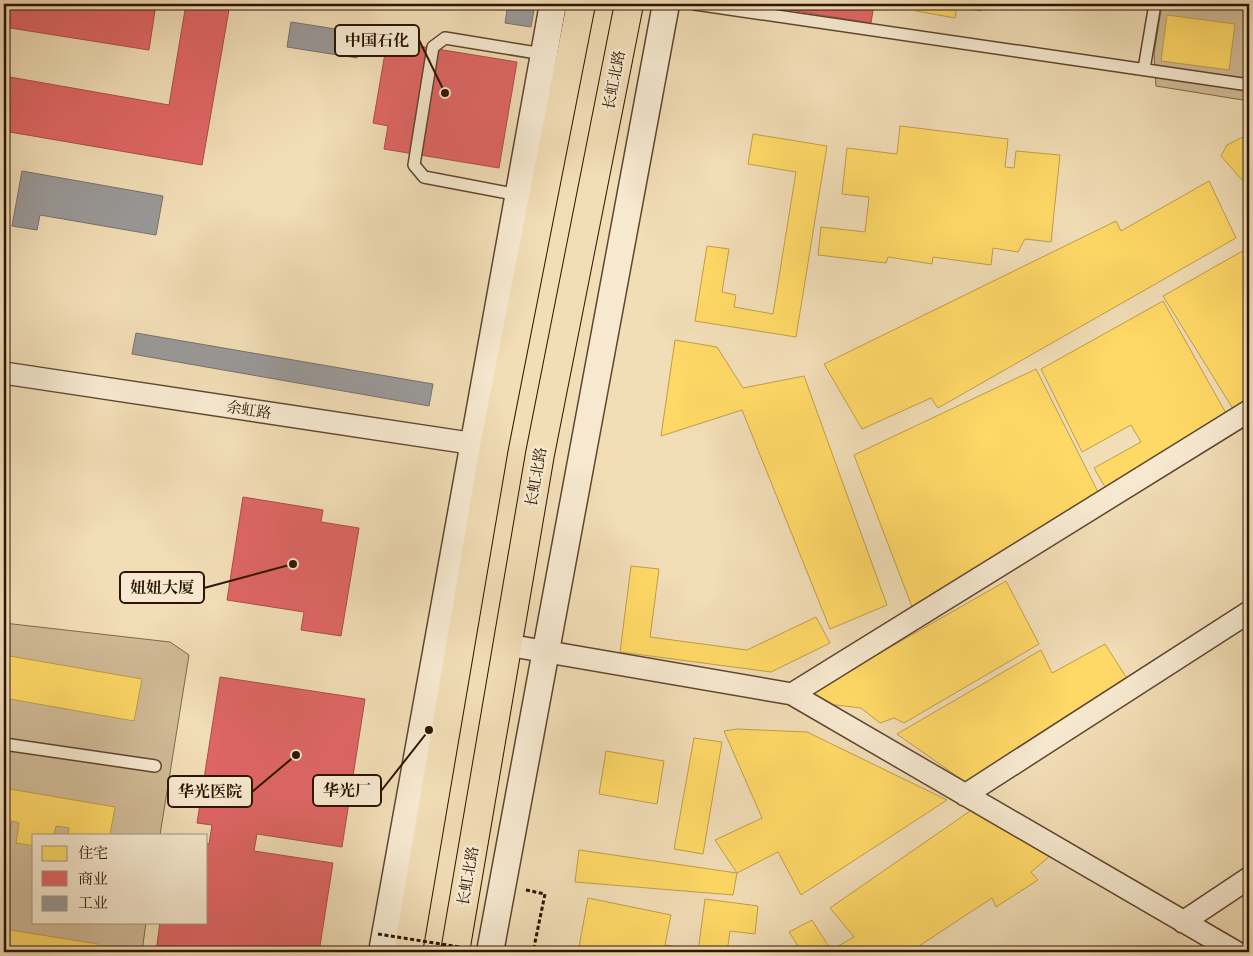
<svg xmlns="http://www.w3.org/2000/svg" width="1253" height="956" font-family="'Libre Caslon Text','Noto Serif SC',serif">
  <rect width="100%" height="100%" fill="#f1ddb6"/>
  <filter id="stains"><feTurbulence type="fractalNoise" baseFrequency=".004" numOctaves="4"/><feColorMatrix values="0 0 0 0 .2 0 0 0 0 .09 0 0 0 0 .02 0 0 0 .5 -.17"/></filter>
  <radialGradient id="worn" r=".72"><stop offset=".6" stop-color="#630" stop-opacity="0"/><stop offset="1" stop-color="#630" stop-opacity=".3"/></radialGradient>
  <path fill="#d0bb97" stroke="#7f684c" d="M1162 4H1249V101L1156 86 1154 54Z
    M4 623 170 642 189 655 160 835H34V922H146L142 952H4Z"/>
  <path fill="#ffd966" stroke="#c09e47" d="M917 4H983L981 11 957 7 955 18 916 11Z
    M1167 15 1235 24 1229 70 1161 61Z
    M900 126 1008 139 1005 167 1014 168 1016 151 1060 155 1051 242 1025 239 1018 252 993 248 991 265 933 257 932 264 888 257 886 263 818 255 821 227 865 232 869 197 842 194 847 148 897 154Z
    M753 134 827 146 796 337 695 321 707 246 729 249 722 292 736 295 734 307 773 314 796 172 748 164Z
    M1249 134V188L1221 156 1227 145Z
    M1209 181 1236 238 938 408 931 398 862 429 824 364 1116 221 1121 231Z
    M1248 248 1249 403 1235 412 1163 296Z
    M1163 301 1227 415 1108 492 1094 468 1141 442 1131 425 1082 452 1041 369Z
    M675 340 717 347 743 388 804 376 887 605 830 629 742 410 661 436Z
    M1036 369 1101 498 914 612 854 455Z
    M631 566 659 569 650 637 747 650 816 617 830 643 771 672 620 652Z
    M1006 581 1039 644 904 723 894 718 880 723 861 708 818 703 812 692Z
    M1105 644 1128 680 968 784 897 734 1041 650 1052 673Z
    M4 655 142 679 134 721 4 698Z
    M737 729 807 732 947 800 801 895 778 852 737 873 715 840 762 818 724 731Z
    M694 738 722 742 703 854 674 849Z
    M606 751 664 761 657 804 599 794Z
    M4 788 115 807 110 835H68L69 828 56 826 54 835H34V846L16 843 19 823 12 821 8 841H4Z
    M973 809 1051 855 1031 872 1038 880 996 907 992 898 910 952H802L789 932 812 920 831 950 854 937 830 908Z
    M579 850 737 873 733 895 575 882Z
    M588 898 671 915 665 945 691 949 690 952H578Z
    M705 899 758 906 755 934 730 931 727 952H698Z
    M4 929 98 944 97 952H4Z"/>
  <path fill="#e06666" stroke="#ab4d47" d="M4 4H156L149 50 4 27Z
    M186 4H230L202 165 4 131V76L169 105Z
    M777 4H874L871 23 777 8Z
    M389 30 402 32 400 43 517 62 499 168 384 149 388 126 373 123Z
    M243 497 323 510 321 522 359 528 341 636 301 630 304 612 227 600Z
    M220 677 365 699 342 847 257 834 254 851 333 863 319 952H156L160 922H206V843L209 844 212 825 197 823Z"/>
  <path fill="#999" stroke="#79716b" d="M508 4H535L531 27 505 23Z
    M291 22 361 33 357 58 287 47Z
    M22 171 163 196 156 235 40 215 37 230 12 226Z
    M136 333 433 384 429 406 132 354Z"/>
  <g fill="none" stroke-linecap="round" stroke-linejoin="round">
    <defs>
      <path id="service" d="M695 4 1249 85
        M1144 69 1155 4
        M518 195 424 177 414 165 433 47 445 38 543 54
        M4 744 155 766"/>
      <path id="minor" d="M4 373 489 446
        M508 645 792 694 1236 952
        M792 694 1249 411
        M965 795 1249 612
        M1183 922 1249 878"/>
      <path id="tertiary" d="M382 952 553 4
        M490 952 666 4"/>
      <path id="trunk" d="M408 952 494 447 581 4
        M455 952 540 454 629 4"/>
    </defs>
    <use href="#service" stroke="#5f462e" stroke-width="14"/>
    <use href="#minor" stroke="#5f462e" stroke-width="24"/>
    <use href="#tertiary" stroke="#5f462e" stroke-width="29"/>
    <use href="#trunk" stroke="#2e1400" stroke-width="30"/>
    <path stroke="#2e1400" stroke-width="3" stroke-dasharray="4 2.5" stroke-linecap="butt" d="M526 890 545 894 533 952"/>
    <use href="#service" stroke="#f6e9d0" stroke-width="11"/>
    <use href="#minor" stroke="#f6e9d0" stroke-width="21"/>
    <use href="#tertiary" stroke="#f6e9d0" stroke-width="26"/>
    <use href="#trunk" stroke="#f1ddb6" stroke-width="28"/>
    <path stroke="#2e1400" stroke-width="3" stroke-dasharray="4 2.5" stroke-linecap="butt" d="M378 934 491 952"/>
  </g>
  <g text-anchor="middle" stroke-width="5" stroke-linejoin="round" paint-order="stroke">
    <g font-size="15" fill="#2e1400" stroke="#f6e9d0">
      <text transform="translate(614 80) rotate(-79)" y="5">长虹北路</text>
      <text transform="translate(249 410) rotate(9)" y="5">余虹路</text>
      <text transform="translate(536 477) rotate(-80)" y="5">长虹北路</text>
      <text transform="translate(468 876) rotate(-80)" y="5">长虹北路</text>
    </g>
  </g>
  <path fill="none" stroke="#2e1400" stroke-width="2" d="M445 93L419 40M293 564L204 588M429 730L381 791M296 755L252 792"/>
  <g fill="#2e1400" stroke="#f6e9d0" stroke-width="2">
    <circle cx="445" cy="93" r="5"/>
    <circle cx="293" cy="564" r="5"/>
    <circle cx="429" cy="730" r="5"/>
    <circle cx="296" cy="755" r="5"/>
  </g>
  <g fill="#f6e9d0" stroke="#2e1400" stroke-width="2">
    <rect x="335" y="25" width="84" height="31" rx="5"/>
    <rect x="120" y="572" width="84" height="31" rx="5"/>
    <rect x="313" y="775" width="68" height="31" rx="5"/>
    <rect x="168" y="776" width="84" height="31" rx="5"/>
  </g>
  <g font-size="16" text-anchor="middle" font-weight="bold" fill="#2e1400">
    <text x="377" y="46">中国石化</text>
    <text x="162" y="593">妞妞大厦</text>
    <text x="347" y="796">华光厂</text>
    <text x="210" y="797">华光医院</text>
  </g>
  <rect width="1253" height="956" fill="none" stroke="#f1ddb6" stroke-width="20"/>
  <rect x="5" y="5" width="1243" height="946" fill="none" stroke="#2e1400" stroke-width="2.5"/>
  <rect x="10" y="10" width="1233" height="936" fill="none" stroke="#2e1400"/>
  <rect x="32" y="834" width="175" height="90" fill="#f6e9d0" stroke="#a6947d"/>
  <rect x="42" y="846" width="25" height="15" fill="#ffd966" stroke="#a6947d"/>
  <text x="78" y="858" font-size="15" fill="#2e1400">住宅</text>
  <rect x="42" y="871" width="25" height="15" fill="#e06666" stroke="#a6947d"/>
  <text x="78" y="884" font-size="15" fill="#2e1400">商业</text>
  <rect x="42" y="896" width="25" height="15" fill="#999999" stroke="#a6947d"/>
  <text x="78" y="908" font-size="15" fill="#2e1400">工业</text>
  <rect width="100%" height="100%" filter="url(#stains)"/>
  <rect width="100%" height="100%" fill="url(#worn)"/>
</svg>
